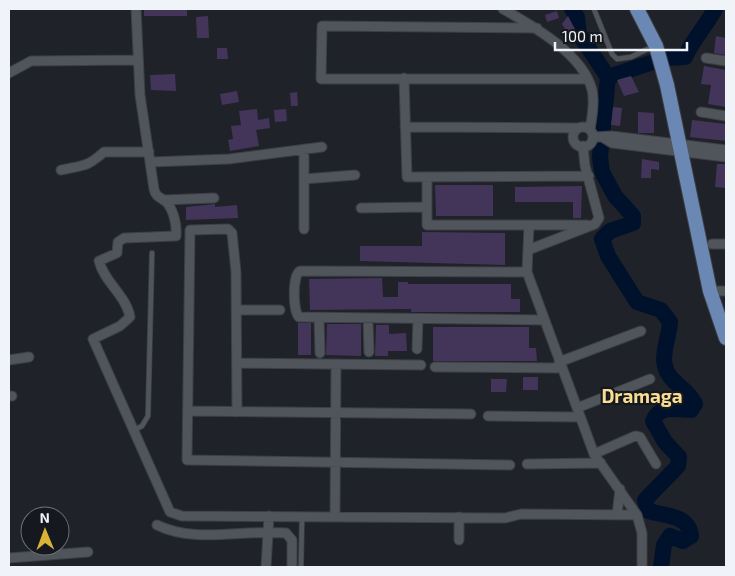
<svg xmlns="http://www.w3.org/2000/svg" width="735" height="576" font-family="'Exo 2',sans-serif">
  <rect width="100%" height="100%" fill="#1f2228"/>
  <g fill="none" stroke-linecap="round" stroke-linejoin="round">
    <path stroke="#00112c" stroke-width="16" d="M572 9 577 17 579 34 608 77 600 157 602 172 615 196 633 216V223L610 231 602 239 608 256 637 302 661 310 670 322C669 342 655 364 674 381 682 389 690 393 695 404L691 410C677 409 659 405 653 421L665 442 679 457 678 466 645 500 648 511C666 516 689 515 691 536L683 541 670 536 664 545 661 567
      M608 77 665 58 685 57C693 39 706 26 715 9"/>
  </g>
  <path fill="#433559" d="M144 9H187V16H144Z
    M557 11 559 18 547 22 545 15Z
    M208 16 209 38H197L196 17Z
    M568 16 575 29 568 34 562 24Z
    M716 36 726 38V55L714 53Z
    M217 48H227L228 59H217Z
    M704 66 726 70V107L708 104 711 85 701 84Z
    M175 74 176 91 151 90 150 75Z
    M631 76 639 92 624 96 617 80Z
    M237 91 239 102 222 105 220 94Z
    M297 92 298 106H291L290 93Z
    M613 107 622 108 620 126 611 125Z
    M257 109 258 120 269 118 270 128 256 130 259 146 230 151 228 140 233 139 231 126 241 125 239 111Z
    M286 109 287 121 275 122 274 110Z
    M638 112 654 113V133H638Z
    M692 120 726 124V141L690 137Z
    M642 159 659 162V170L651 169V178H641Z
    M717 164H726V188L715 187Z
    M435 185H493V216H436Z
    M582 186 581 218H573V202H515V187Z
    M215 204V207L237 205 238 218 186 220V207Z
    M422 232 505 233V265L360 261V246H422Z
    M382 278 383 297H398V282H408V284H511V299H520V312H411V309L310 310 309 279Z
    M298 323H311V355H298Z
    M327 324H361V356L326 355Z
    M376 325H389V334L406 333 407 351H388V356H375Z
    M433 327H529V348H536L537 361H433Z
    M523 377H538V390H523Z
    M491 379H507L506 392H491Z"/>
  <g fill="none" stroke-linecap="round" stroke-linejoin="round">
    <defs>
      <path id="service" d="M594 9 612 54 617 59 631 57 654 46
        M134 430 142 426 148 416 152 253
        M301 567 302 517"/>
      <path id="minor" d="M136 9 140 95 154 189C156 199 163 197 168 204 174 212 177 226 176 236L124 238 118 242 117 253 99 261C104 282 126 295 130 317L120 326 93 339 170 512 182 516 505 518 521 514 637 515
        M503 9C533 26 583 54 592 90 595 101 592 118 590 129
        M537 28 322 26 321 79H587
        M706 58 726 61
        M9 73 31 61 137 60
        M404 78 407 177 589 176
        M701 112 726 116
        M405 127 578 128
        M573 137a10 10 0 1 1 20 0a10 10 0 1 1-20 0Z
        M593 137 612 136 726 150
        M604 138 612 143 726 157
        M304 149V229
        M151 162 229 159 322 147
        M61 170C84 165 87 167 104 152H149
        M427 177V225H587
        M304 179 355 175
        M163 200 214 198
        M361 208 427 207
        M529 225 527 272 594 454 637 515 642 533V567
        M712 244H726
        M528 250 595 224 599 218 585 166 583 146
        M527 272 300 271C292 276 293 311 299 317L543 320
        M710 291H726
        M237 310H280
        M319 318 320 353
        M368 319 369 352
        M417 349 418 319
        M9 360 29 357
        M559 362 641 331
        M237 363 421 365
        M435 367 560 368
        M9 396H12
        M577 408 650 379
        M188 411 471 414
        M237 412 236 272 232 233 228 229 190 230 187 460 510 465
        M488 416 580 417
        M594 454 635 436 640 437 656 464
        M527 464 601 463
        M617 515 620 489
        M335 516 336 364
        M459 517V540
        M157 525C195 544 245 529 286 533L292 540V567
        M9 558 88 552
        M266 567 269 516"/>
      <path id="primary" d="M637 9 656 46 667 85 710 291 726 338"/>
    </defs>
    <use href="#service" stroke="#3c3f44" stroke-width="6"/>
    <use href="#minor" stroke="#3c3f44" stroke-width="11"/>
    <use href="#primary" stroke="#3c3f44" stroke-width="16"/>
    <use href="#service" stroke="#50545b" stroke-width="4.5"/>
    <use href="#minor" stroke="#50545b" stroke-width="9"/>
    <use href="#primary" stroke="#6b88b4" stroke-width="14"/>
  </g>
  <g text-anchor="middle" stroke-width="4.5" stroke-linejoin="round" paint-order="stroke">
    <g font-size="19" font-weight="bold" fill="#f9de92" stroke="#15191f">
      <text x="642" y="403">Dramaga</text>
    </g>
  </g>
  <rect width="735" height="576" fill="none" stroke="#f0f3f7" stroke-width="20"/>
  <g transform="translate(45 531) rotate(359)"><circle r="24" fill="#15191f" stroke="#6d7075"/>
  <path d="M0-4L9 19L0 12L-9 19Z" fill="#dab333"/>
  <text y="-8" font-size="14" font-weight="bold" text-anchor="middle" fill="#f0f3f7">N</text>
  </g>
  <path d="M555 42v8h132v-8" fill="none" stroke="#f0f3f7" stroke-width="2.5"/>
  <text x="562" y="42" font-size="15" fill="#f0f3f7" stroke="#15191f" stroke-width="4" paint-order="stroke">100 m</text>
</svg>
